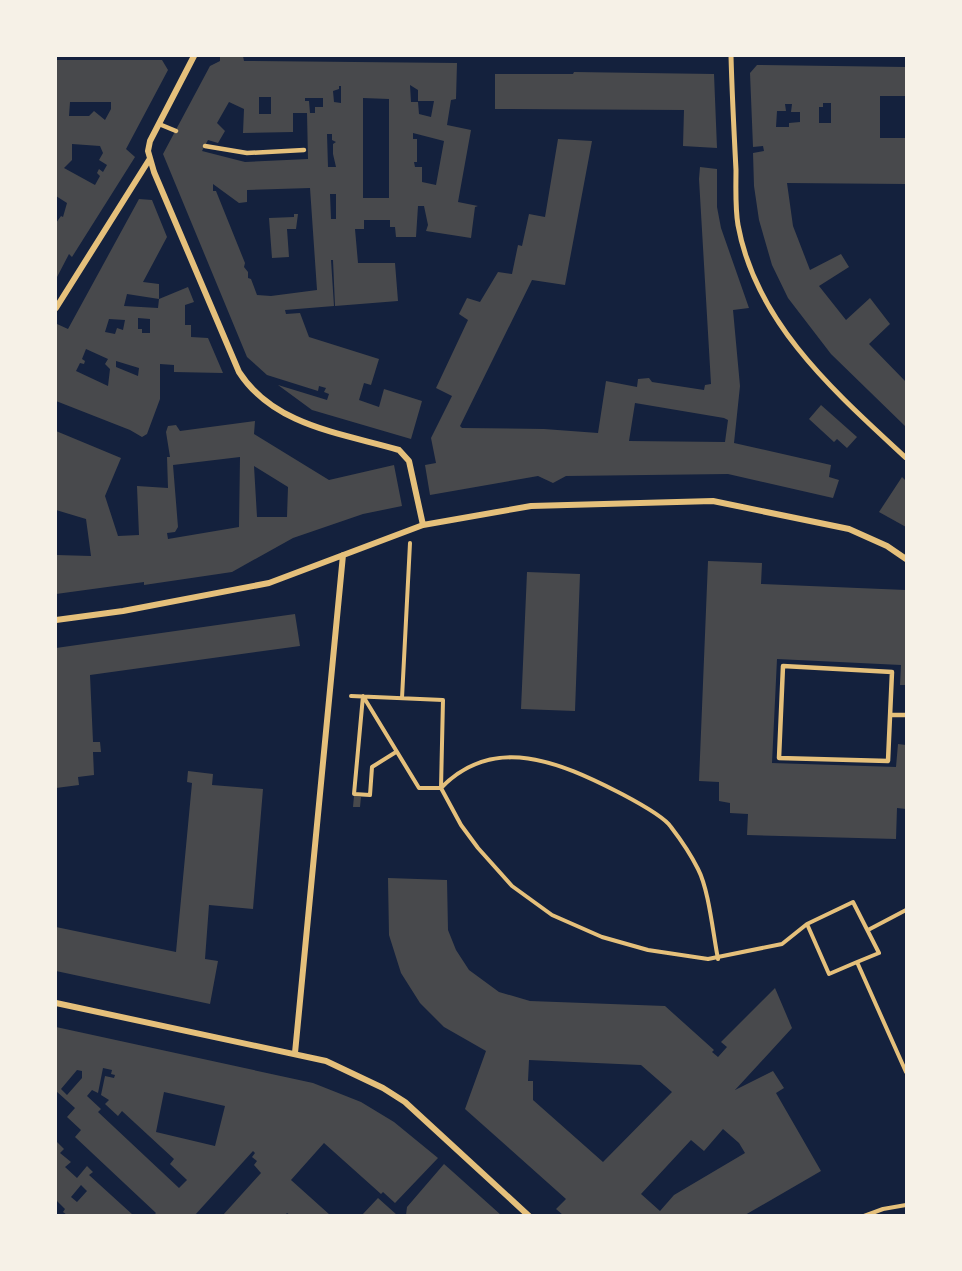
<svg xmlns="http://www.w3.org/2000/svg" width="962" height="1271" font-family="Figtree,sans-serif">
  <rect width="100%" height="100%" fill="#14213d"/>
  <path fill="#48494c" fill-rule="evenodd" d="M220 56H243L244 61 457 63 456 99 451 100 447 125 471 130 458 202 478 206 475 207 471 238 426 231 428 225 424 206H418L416 237H396L395 227H390V220H364V229H355L358 263H395L398 301 335 306 333 260H331L334 306 285 310 286 314 300 313 309 337 379 359 371 385 364 383 359 400 379 407 384 389 422 401 411 439 312 410 278 385 327 400 329 394 324 392 326 388 319 386 318 391 267 375 247 357 163 154 210 66 220 61ZM410 85 418 90V101H434L431 117 419 114 418 102H411ZM339 86H341V103L334 102 333 91 339 89ZM259 97H271V114H259ZM305 98H323V107H315V113H310L309 101H305ZM363 98 389 99V198H363ZM229 102 244 109 243 133 293 132V113H307L308 159 245 162 202 151 208 140 218 143 225 131 217 123ZM413 133 444 141 436 185 422 182V167H415L414 162H417V139H413ZM327 134H332V140L336 142 333 144V154L336 167H328ZM213 184 239 203 247 202V190L310 188 317 290 271 296 257 295 251 279 248 278V272L244 267 245 263 216 191H213ZM330 194H336V219H331Z
    M56 60H162L168 70 126 149 135 157 72 257 69 254 56 279V223L61 216 63 217 67 203 56 196ZM70 102H111V109L105 120 94 111 89 116H69ZM72 144 100 146 103 153 99 160 107 165 103 172 99 169 97 173 100 176 95 185 64 168 72 160Z
    M757 65 906 67V96H880V138H906V184L787 183 793 226 810 270 841 254 849 267 819 286 846 320 870 298 890 324 869 344 906 382V427L831 354 788 298 772 265 759 220 754 186 753 153 764 151 763 146 753 147 750 73ZM823 103H831V123H819V107H823ZM785 104H792L791 112H800V122L789 123V127H776L777 111H786Z
    M574 72 714 74 717 148 683 146 684 110 495 109V74H573Z
    M558 139 592 141 565 285 532 280 460 426 462 428 544 429 598 433 606 381 637 387 638 379 649 378 652 382 704 390 705 385 711 384 699 179 700 167 717 169V207L721 228 749 308 733 310 740 386 734 443 831 465 829 477 839 480 833 498 728 474 566 476 553 483 538 476 430 495 425 465 436 463 431 438 452 396 436 388 468 320 459 314 467 298 480 302 498 272 512 274 518 245 522 246 529 214 545 217ZM635 403 724 418 728 420 725 442 629 441Z
    M139 199 152 200 167 237 143 282 159 284V299L188 287 194 302 185 305V325H191V337L208 338 223 373 174 372V365L160 364V399L147 434 142 437 130 430 56 401V326L57 324 68 329ZM127 294 159 299 158 308 124 306ZM138 318 150 319V333H142V329H138ZM109 319 125 320 123 330 117 328 115 334 105 332ZM86 349 108 359 105 364 110 369 108 386 76 371 80 363 84 364 85 361 82 359ZM116 361 139 368 138 376 116 367Z
    M294 214H298L296 229H287L289 257 272 258 269 218 294 217Z
    M821 405 857 437 847 448 837 439 834 442 809 419Z
    M255 421 254 434 329 480 394 465 402 506 363 514 293 538 232 572 144 585V582L56 594V555L91 556 86 519 56 510V431L121 458 105 496 118 536 139 535 137 486 168 488 167 457H170L166 432 168 426 176 425 180 431ZM240 457 239 527 168 539 167 533 175 532 178 527 173 465ZM254 466 288 487 287 517H257Z
    M902 477 906 481V527L879 512Z
    M708 561 762 563 761 584 906 590V685H900L901 665 777 659 772 763 896 767 898 744 906 745V809L897 808 896 839 747 835 748 814 730 813V803L719 801V782L699 781Z
    M527 572 580 574 575 711 521 709Z
    M295 614 300 646 90 675 93 742H100L101 752H93L94 775 78 777 79 785 56 788V648Z
    M188 771 213 774 212 785 263 789 253 909 209 905 205 959 218 961 210 1004 56 971V927L176 952 192 783 187 782Z
    M354 796 361 797 360 807H353Z
    M388 878 447 880 448 930 456 950 469 970 499 992 530 1001 665 1006 714 1050 712 1052 718 1057 727 1047 721 1042 775 988 792 1028 735 1090 773 1071 784 1088 776 1093 821 1171 745 1215H563L556 1209 566 1199 465 1109 486 1051 444 1027 420 1003 401 973 389 935ZM529 1060 641 1065 672 1092 603 1162 533 1100V1081H528ZM723 1129 739 1143 745 1153 674 1195 660 1211 641 1194 691 1140 704 1151Z
    M56 1027 313 1083 361 1102 394 1122 438 1158 395 1203 383 1192 381 1194 324 1143 291 1180 330 1215H290L287 1213 285 1215H223L261 1173 254 1165 257 1161 252 1157 255 1153 253 1151 195 1215H154L156 1213 75 1137 81 1130 67 1117 75 1108 56 1091ZM103 1068 112 1070 111 1074 115 1075 114 1078 105 1076 101 1095 109 1100 105 1104 118 1116 122 1111 174 1159 170 1164 187 1180 179 1188 98 1112 101 1109 87 1096 92 1090 98 1093ZM77 1070 82 1071V1078L67 1095 61 1089ZM164 1092 225 1106 215 1146 156 1132Z
    M56 1141 64 1149 60 1153 71 1162 65 1167 77 1178 87 1166 93 1172 89 1175 133 1215H67L63 1212 65 1209 56 1200ZM81 1185 87 1191 77 1202 71 1197Z
    M444 1164 453 1172 501 1215H406L407 1207Z
    M378 1198 397 1215H362Z"/>
  <g fill="none" stroke-linecap="round" stroke-linejoin="round">
    <path stroke="#e5c07b" stroke-width="4" d="M351 696 443 700 441 788 461 825 478 848 512 886 552 915 602 937 648 950 708 959 782 944 807 924 853 902 879 953 857 962 906 1072
      M402 698 410 543
      M396 752 372 767 370 795 354 794 363 696 419 788H441C494 733 561 763 618 792 631 799 663 815 671 827 681 840 691 855 698 869 709 890 713 934 718 959
      M807 924 829 974 857 962
      M868 930 906 910
      M864 1216 883 1209 906 1205"/>
    <path stroke="#e5c07b" stroke-width="4.5" d="M159 124 176 131
      M205 146 247 153 304 150
      M783 666 892 672 888 761 779 758Z
      M890 715H906"/>
    <path stroke="#e5c07b" stroke-width="5" d="M731 56C732 94 734 132 736 170 736 188 735 207 738 225 756 324 836 393 906 458"/>
    <path stroke="#e5c07b" stroke-width="6" d="M194 56 150 141 148 151 154 172 239 372C274 426 341 433 399 450L409 461 423 525
      M56 308 149 160
      M56 620 123 611 269 583 423 525 531 506 713 501 849 529 887 546 906 559
      M56 1003 326 1061 383 1088 405 1102 529 1216
      M295 1053 343 555"/>
  </g>
  <rect width="962" height="1271" fill="none" stroke="#f6f1e7" stroke-width="114"/>
</svg>
